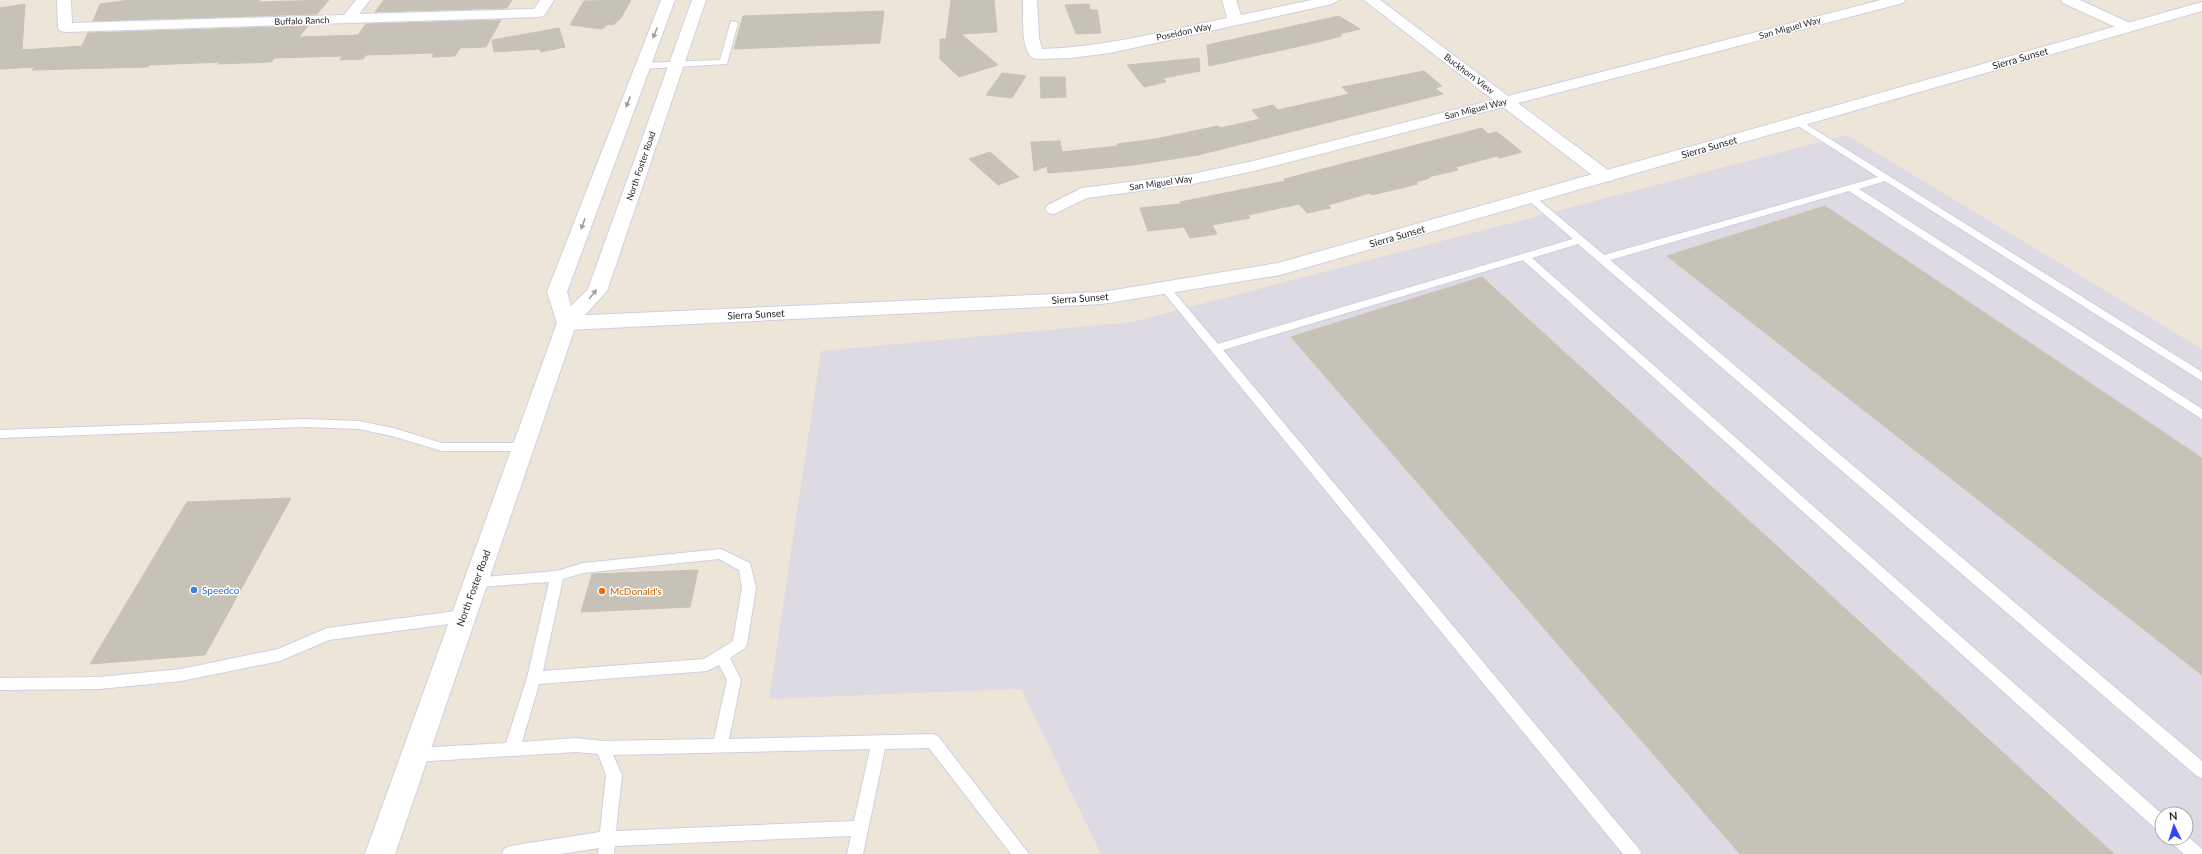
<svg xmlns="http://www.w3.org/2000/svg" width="2202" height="854" font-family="Lato,sans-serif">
  <rect width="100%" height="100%" fill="#ede6d8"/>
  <path fill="#dddae4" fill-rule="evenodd" d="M1847 135 2202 349V854H1101L1021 689 769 699 821 351 1132 322ZM2162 814H2186V838H2162Z"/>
  <path fill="#c7c2b8" stroke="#c8c2b2" d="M130 0H260L258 2 329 0 317 14 93 21 100 4Z
    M384 0H512L507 8 375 12Z
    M631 0 621 18 613 25 608 24 602 29 570 25 584 1Z
    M951 0H994L997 32 961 34 998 65 959 77 940 59V39H946Z
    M25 4 22 50 82 46 88 33 308 26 299 37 358 35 366 24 501 20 486 47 460 48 455 56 432 57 434 53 366 55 363 59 340 60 342 56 275 58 271 62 218 64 221 62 150 65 148 67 32 70 35 67 0 69V8Z
    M1089 4 1090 10H1097L1101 33 1076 34 1065 5Z
    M884 11 880 43 734 49 743 16Z
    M1339 16 1360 29 1339 34 1342 36 1314 43 1209 66 1207 45Z
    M559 28 565 47 541 52 540 49 494 52 492 40Z
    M1199 58 1200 71 1163 78 1166 82 1144 87 1127 65Z
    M1424 71 1442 86 1435 88 1443 94 1198 155 1134 165 1074 171 1048 173 1047 166 1034 171 1031 142 1060 141 1062 152 1118 146 1117 144 1155 139 1218 126 1220 128 1260 119 1252 110 1273 105 1278 110 1349 94 1342 87Z
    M1002 73 1026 76 1012 98 986 95Z
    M1040 77H1065L1066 97 1041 98Z
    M1482 128 1488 134 1497 132 1522 152 1500 158 1497 156 1456 167 1458 170 1428 177 1430 178 1416 182 1418 184 1372 195 1370 193 1328 205 1331 208 1307 213 1299 204 1248 215 1250 218 1212 225 1217 234 1190 238 1184 227 1148 231 1140 208 1181 204 1180 202 1285 181 1284 179Z
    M990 152 1019 177 998 185 969 159Z
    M1825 206 2202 458V675L1667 256Z
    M1482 277 2114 854H1740L1291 337Z
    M291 498 205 655 90 664 187 502Z
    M698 570 690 607 581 612 592 574Z"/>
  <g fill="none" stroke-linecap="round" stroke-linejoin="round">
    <defs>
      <path id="service" d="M731 21 738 23 727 64 642 69 638 66 642 63 720 60Z
        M1798 119 2202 372V381L1885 181 1859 189 2202 409V419L1849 191 1610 260 2202 761V778L2197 776 1578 244 1532 258 2162 814V831L2156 829 1523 260 1223 350 1639 849 1641 854H1623L1160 288 1165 285 1169 286 1218 344 1573 239 1528 200V196H1534L1604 255 1878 177 1795 124 1794 122Z
        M305 419 359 421 393 428 442 443H523L529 447 523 451H442L392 436 359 429 305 427 0 438V430Z
        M721 549 750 563 756 588 747 644 745 648 730 658 741 680 729 739 933 734 938 736 1029 854H1011L929 748 885 749 863 854H847L851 836 615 846 614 854H598L599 848 560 854H502L504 849 510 846 600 832 606 775 598 754 576 752 415 762 410 760 407 755 410 750 415 748 506 743 527 678 549 582 476 587 471 586 469 582 471 578 557 571 583 563ZM719 559 739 570 742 588 733 641 704 659 543 671 563 579 583 573ZM719 665 727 680 714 739 603 741 576 738 522 742 539 684 707 671ZM870 749 854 821 616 831 622 775 613 755Z
        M464 610 469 612 471 616 469 620 464 622 329 640 280 661 181 681 99 689 0 690V678L99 677 181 669 278 649 327 628Z
        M2186 835 2202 849V854H2184L2172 843 2170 838H2186Z"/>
      <path id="minor" d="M57 0H71L72 23 344 15 356 0H370L359 14 534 9 540 0H554L544 16 539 17 65 32 60 31 58 28Z
        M1023 0H1037L1039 38 1042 49C1105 47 1166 31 1227 18L1222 0H1236L1241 15 1312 0H1339L1332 4 1110 53 1070 58 1036 59 1031 57C1020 43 1024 17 1023 0Z
        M1364 0H1380L1508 96 1881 0H1905L1903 3 1518 103 1612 173 1615 177 1612 181H1600L1503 107 1254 171 1192 184 1087 198 1054 214 1048 213 1045 209 1048 205 1082 188 1192 174 1253 161 1493 100Z
        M2061 0H2080L2132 24 2134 27 2132 30H2122L2063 3Z"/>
      <path id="tertiary" d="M2202 2V11L1280 275 1102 304 567 330 560 328 557 323 560 318 567 316 1102 292 1278 263Z"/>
      <path id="secondary" d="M661 0H675L567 292 571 306 588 289 692 0H706L607 291 576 325 395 854H365L557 323 547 292Z"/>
    </defs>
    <use href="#service" stroke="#cdcfe3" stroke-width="2"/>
    <use href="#minor" stroke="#cdcfe3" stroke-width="2"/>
    <use href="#tertiary" stroke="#cdcfe3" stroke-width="2"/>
    <use href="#secondary" stroke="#cdcfe3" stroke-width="2"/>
    <use href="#service" fill="#fff" fill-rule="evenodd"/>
    <use href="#minor" fill="#fff" fill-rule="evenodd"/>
    <use href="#tertiary" fill="#fff" fill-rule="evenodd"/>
    <use href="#secondary" fill="#fff" fill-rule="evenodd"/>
  </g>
  <defs><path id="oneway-solid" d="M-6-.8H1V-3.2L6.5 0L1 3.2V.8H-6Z"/></defs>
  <g fill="#9e9e9e">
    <use href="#oneway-solid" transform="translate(655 33) rotate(112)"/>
    <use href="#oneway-solid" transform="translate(628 102) rotate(111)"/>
    <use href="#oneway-solid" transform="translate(583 224) rotate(110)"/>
    <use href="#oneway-solid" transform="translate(593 294) rotate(-51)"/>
  </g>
  <circle fill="#3f7fe0" stroke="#fff" stroke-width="1.5" cx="194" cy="590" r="4"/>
  <circle fill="#e8710a" stroke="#fff" stroke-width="1.5" cx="602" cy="591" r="4"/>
  <g text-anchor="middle" stroke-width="3" stroke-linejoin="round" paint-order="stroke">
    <g font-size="9" fill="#282828" stroke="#fff">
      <text transform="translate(302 21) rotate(-2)" y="3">Buffalo Ranch</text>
      <text transform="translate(1790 28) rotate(-15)" y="3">San Miguel Way</text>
      <text transform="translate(1184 32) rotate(-12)" y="3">Poseidon Way</text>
      <text transform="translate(1469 74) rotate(37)" y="3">Buckhorn View</text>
      <text transform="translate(1476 109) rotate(-14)" y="3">San Miguel Way</text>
      <text transform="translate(641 166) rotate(-71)" y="3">North Foster Road</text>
      <text transform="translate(1161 183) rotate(-8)" y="3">San Miguel Way</text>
    </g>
    <g font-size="10" fill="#282828" stroke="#fff">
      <text transform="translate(2020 58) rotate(-16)" y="4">Sierra Sunset</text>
      <text transform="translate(1709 147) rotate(-16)" y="4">Sierra Sunset</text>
      <text transform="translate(1397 236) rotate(-16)" y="4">Sierra Sunset</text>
      <text transform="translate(1080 298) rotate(-4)" y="4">Sierra Sunset</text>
      <text transform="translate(756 314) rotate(-3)" y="4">Sierra Sunset</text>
      <text transform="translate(473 588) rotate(-70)" y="4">North Foster Road</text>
    </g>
    <g font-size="10" fill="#366cbe" stroke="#fff" text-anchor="start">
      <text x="202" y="594">Speedco</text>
    </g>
    <g font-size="10" fill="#c56008" stroke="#fff" text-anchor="start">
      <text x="610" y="595">McDonald's</text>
    </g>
  </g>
  <g transform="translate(2174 826) rotate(356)"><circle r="19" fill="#ffffff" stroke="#a9a9a9"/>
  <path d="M0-3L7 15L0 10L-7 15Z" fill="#3245ff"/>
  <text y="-6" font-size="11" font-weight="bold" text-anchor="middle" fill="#282828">N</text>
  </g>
</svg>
